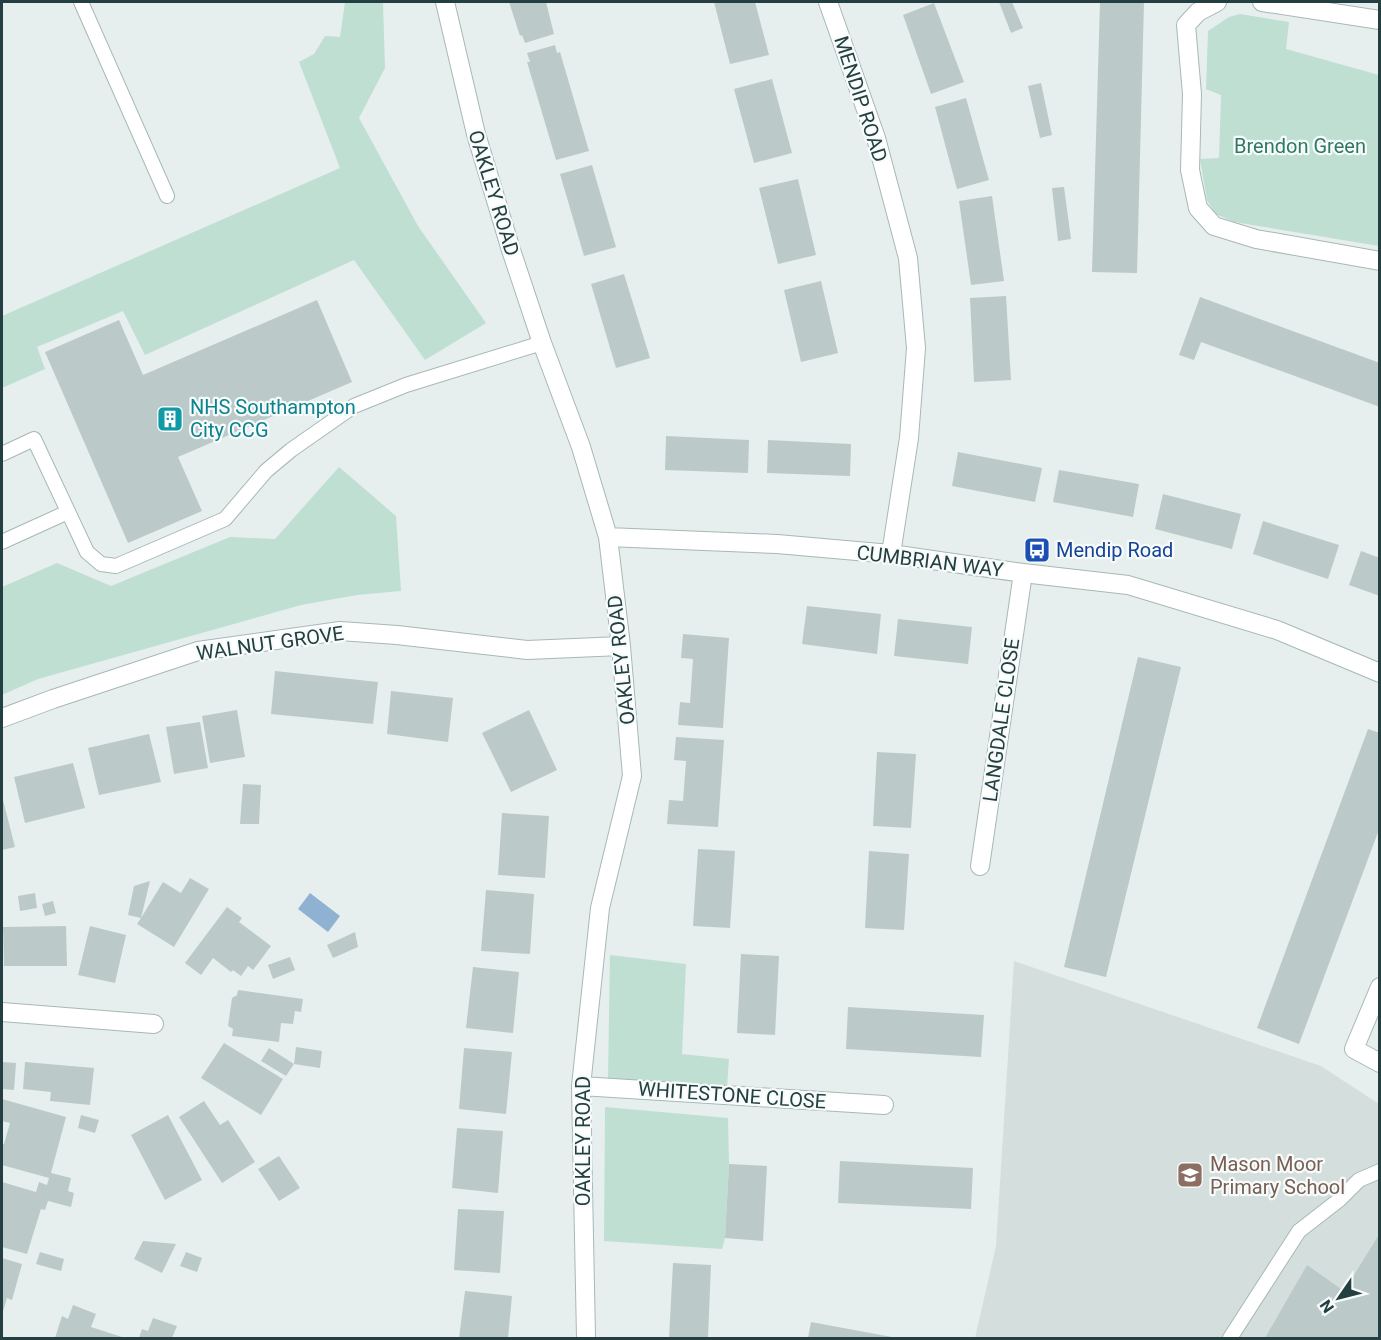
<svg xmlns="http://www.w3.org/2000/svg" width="1381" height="1340" font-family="Roboto,sans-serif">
  <rect width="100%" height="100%" fill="#e6efee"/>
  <path fill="#d4dfdd" d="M1014 961 1321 1066 1379 1104V1338H975L996 1246Z"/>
  <path fill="#bfdfd3" d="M345 2H383L385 68 359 118 418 226 486 323 425 360 354 260 145 355 123 311 37 347 45 369 2 388V316L340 168 299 62 314 54 325 36 340 37Z
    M1240 14 1289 22 1286 49 1379 75V246L1234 222 1216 214 1207 200 1200 159 1219 158 1221 95 1206 89 1208 31 1229 17Z
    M339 467 396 516 401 591 357 595 301 605 38 679 2 695V587L57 563 111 586 230 537 275 539Z
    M610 955 686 964 682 1054 729 1059 727 1087 608 1079Z
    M605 1107 728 1118 729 1164 725 1238 722 1249 604 1241Z"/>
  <path fill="#8fb1d2" d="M310 893 340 916 328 932 298 909Z"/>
  <path fill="#bbcac8" d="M509 2H546L554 34 525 43 522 35 520 36Z
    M714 2H755L769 55 730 64Z
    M999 2H1012L1023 28 1011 33Z
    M1100 2H1144L1137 273 1092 272Z
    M934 3 964 82 931 94 903 15Z
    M555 45 557 53 560 52 589 151 556 160 527 62H530L527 53Z
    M772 79 792 153 754 163 734 89Z
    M1041 83 1052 135 1040 138 1028 86Z
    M966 98 989 180 957 189 935 107Z
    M592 165 616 247 584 256 560 174Z
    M798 179 816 255 778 264 759 188Z
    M1064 187 1071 239 1058 241 1052 188Z
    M992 196 1004 281 971 285 959 201Z
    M624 274 650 358 616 368 591 284Z
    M821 281 838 353 801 362 784 290Z
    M1006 296 1011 380 974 382 970 298Z
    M1200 297 1380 363V407L1201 342 1194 360 1179 355Z
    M317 300 352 382 178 457 202 511 128 543 45 352 119 320 143 375Z
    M666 436 749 440 748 473 665 470Z
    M768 440 851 444 850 476 767 473Z
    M958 452 1042 468 1035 502 952 486Z
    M1059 470 1139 484 1133 517 1053 502Z
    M1163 494 1241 514 1232 549 1155 529Z
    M1263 521 1339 545 1328 579 1253 554Z
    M1361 551 1380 558V596L1349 585Z
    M807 606 881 614 877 654 802 644Z
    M898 619 972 627 968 664 894 656Z
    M683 634 729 638 723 728 678 725 680 702 690 703 693 659 681 658Z
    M1138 657 1181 667 1106 977 1064 967Z
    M275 671 378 682 373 724 271 714Z
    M391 691 453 698 448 742 387 734Z
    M237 710 245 757 210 763 202 716Z
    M529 710 557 770 511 792 482 733Z
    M200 722 208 768 174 774 166 727Z
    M1368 729 1380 733V827L1299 1044 1257 1028Z
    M149 734 161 782 99 795 88 748Z
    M676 737 724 740 718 827 667 824 669 800 683 801 686 761 674 760Z
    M877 752 916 754 911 828 873 826Z
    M73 763 85 808 25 823 14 777Z
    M243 784 261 785 259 824H240Z
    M2 796 15 847 2 850Z
    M502 813 549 816 545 878 498 875Z
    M698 849 735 851 730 928 693 926Z
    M869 851 909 854 904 930 865 928Z
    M190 878 209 889 174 947 137 924 141 918 128 915 134 886 150 881 141 918 163 882 181 893Z
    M486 890 534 894 530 954 481 951Z
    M35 893 37 908 20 911 18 896Z
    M53 901 56 913 45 916 42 904Z
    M227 907 242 918 239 922 271 946 253 970 248 966 241 976 233 970 231 972 213 958 201 975 185 963Z
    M66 926 67 966H4L3 927Z
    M90 926 126 935 115 983 78 975Z
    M355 932 358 947 333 958 327 945Z
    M741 954 779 956 775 1035 737 1033Z
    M290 957 295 970 273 979 268 965Z
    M473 967 519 972 513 1033 466 1028Z
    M238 990 303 999 301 1012 295 1011 293 1024 281 1023 279 1042 232 1036 233 1029 228 1026 232 998 237 995Z
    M848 1007 984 1015 981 1057 846 1049Z
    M224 1043 283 1079 261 1115 201 1078Z
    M296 1047 322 1051 320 1068 294 1064Z
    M269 1048 294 1064 286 1076 261 1061Z
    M464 1048 512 1052 506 1114 459 1109Z
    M2 1062 16 1063 14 1090 2 1089Z
    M25 1062 94 1068 90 1105 50 1101 51 1092 23 1089Z
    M2 1099 66 1117 51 1173 71 1178 68 1191 74 1193 71 1207 48 1201 45 1210 41 1209 27 1254 2 1247V1182L36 1192 39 1182 47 1185 49 1178 2 1165V1144H4L10 1123 2 1121Z
    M204 1101 220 1125 228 1120 255 1162 222 1183 179 1117Z
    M81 1115 99 1120 95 1133 78 1128Z
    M168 1115 202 1180 165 1200 131 1135Z
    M457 1128 503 1131 498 1193 452 1188Z
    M279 1156 300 1188 279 1201 258 1169Z
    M840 1161 973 1168 971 1209 838 1203Z
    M729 1164 767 1166 763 1241 725 1238Z
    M458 1209 504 1211 500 1273 454 1270Z
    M1380 1233V1338H1265L1307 1265 1344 1291Z
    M143 1241 176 1244 162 1273 134 1259Z
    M40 1252 64 1259 61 1271 36 1264Z
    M186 1252 202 1258 197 1272 180 1266Z
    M2 1258 22 1264 12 1300 7 1298 2 1315Z
    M673 1263 711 1265 708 1338H669Z
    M465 1291 512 1296 508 1338H459Z
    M73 1305 96 1314 91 1327 122 1337 121 1338H55L62 1316 68 1319Z
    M153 1318 177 1326 172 1338H139L142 1329 148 1331Z
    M811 1322 892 1337 891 1338H808Z"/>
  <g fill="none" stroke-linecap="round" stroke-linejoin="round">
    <defs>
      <path id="service" d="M81 2 167 196
        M2 454 34 439 87 552 101 564 116 566 225 519 266 471 291 450 354 406 406 385 542 343
        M2 542 68 512
        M1230 1338 1299 1231 1339 1200 1359 1180 1380 1171"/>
      <path id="minor" d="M445 2 476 134 511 250 542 343 581 447 608 537 621 646 632 776 600 908 581 1086 586 1338
        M828 2 876 138 908 258 916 348 909 438 891 554
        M1217 2 1198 12 1186 25 1192 94 1190 170 1198 208 1214 226 1256 239 1380 261
        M1262 2 1380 20
        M608 537 777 544 891 554 1023 573 1128 585 1277 630 1380 673
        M2 718 53 699 198 651 340 631 397 635 527 650 621 646
        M980 866 1023 573
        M1380 987 1354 1049 1380 1063
        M2 1012 154 1024
        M581 1086 884 1105"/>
    </defs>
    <use href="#service" stroke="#a8b7b7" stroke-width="16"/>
    <use href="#minor" stroke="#a8b7b7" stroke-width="20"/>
    <use href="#service" stroke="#fff" stroke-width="14"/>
    <use href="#minor" stroke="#fff" stroke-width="18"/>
  </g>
  <defs>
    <symbol id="building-square" viewBox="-11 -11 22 22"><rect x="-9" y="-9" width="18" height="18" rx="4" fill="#0f9aa8" stroke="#f7fbfa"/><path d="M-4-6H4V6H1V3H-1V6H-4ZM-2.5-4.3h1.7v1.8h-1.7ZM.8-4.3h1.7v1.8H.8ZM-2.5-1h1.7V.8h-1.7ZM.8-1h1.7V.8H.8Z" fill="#fff"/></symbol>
    <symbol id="bus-square" viewBox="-11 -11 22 22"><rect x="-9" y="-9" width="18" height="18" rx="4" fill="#1a4fb4" stroke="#f7fbfa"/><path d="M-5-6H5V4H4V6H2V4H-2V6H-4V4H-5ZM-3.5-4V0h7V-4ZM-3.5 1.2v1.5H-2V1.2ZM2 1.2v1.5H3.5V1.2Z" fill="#fff"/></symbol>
    <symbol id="school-square" viewBox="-11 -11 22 22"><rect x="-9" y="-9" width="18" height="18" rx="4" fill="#8d6e63" stroke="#f7fbfa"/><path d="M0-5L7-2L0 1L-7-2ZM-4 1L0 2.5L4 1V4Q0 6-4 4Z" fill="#fff"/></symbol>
  </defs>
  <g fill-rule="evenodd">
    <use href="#building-square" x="155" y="404" width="30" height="30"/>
    <use href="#bus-square" x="1022" y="535" width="30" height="30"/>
    <use href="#school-square" x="1175" y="1160" width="30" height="30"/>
  </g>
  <g text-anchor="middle" stroke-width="4.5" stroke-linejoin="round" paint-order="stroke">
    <g font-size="20" fill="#243f41" stroke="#f7fbfa">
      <text transform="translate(861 99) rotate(72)" y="7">MENDIP ROAD</text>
      <text transform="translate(494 193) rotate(73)" y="7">OAKLEY ROAD</text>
      <text transform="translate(930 561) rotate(7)" y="7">CUMBRIAN WAY</text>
      <text transform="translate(270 643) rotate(-8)" y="7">WALNUT GROVE</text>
      <text transform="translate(621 660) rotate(-96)" y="7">OAKLEY ROAD</text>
      <text transform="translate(1001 720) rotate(-82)" y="7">LANGDALE CLOSE</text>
      <text transform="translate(732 1095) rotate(4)" y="7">WHITESTONE CLOSE</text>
      <text transform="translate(583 1141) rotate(-90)" y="7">OAKLEY ROAD</text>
    </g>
    <g font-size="20" fill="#2e7865" stroke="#f7fbfa">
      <text x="1300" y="153">Brendon Green</text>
    </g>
    <g font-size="20" fill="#0d838f" stroke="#f7fbfa" text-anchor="start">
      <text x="190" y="414">NHS Southampton<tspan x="190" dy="23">City CCG</tspan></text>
    </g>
    <g font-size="20" fill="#164399" stroke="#f7fbfa" text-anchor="start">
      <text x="1056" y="557">Mendip Road</text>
    </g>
    <g font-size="20" fill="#785e54" stroke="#f7fbfa" text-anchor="start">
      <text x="1210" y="1171">Mason Moor<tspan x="1210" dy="23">Primary School</tspan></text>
    </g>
  </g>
  <rect width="1381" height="1340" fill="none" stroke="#243f41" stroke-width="6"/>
  <g transform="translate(1339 1298) rotate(235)" stroke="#f7fbfa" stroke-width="4.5" paint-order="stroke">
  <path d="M0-4.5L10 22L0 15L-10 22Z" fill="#243f41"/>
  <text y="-9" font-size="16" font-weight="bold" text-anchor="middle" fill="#243f41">N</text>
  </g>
</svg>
